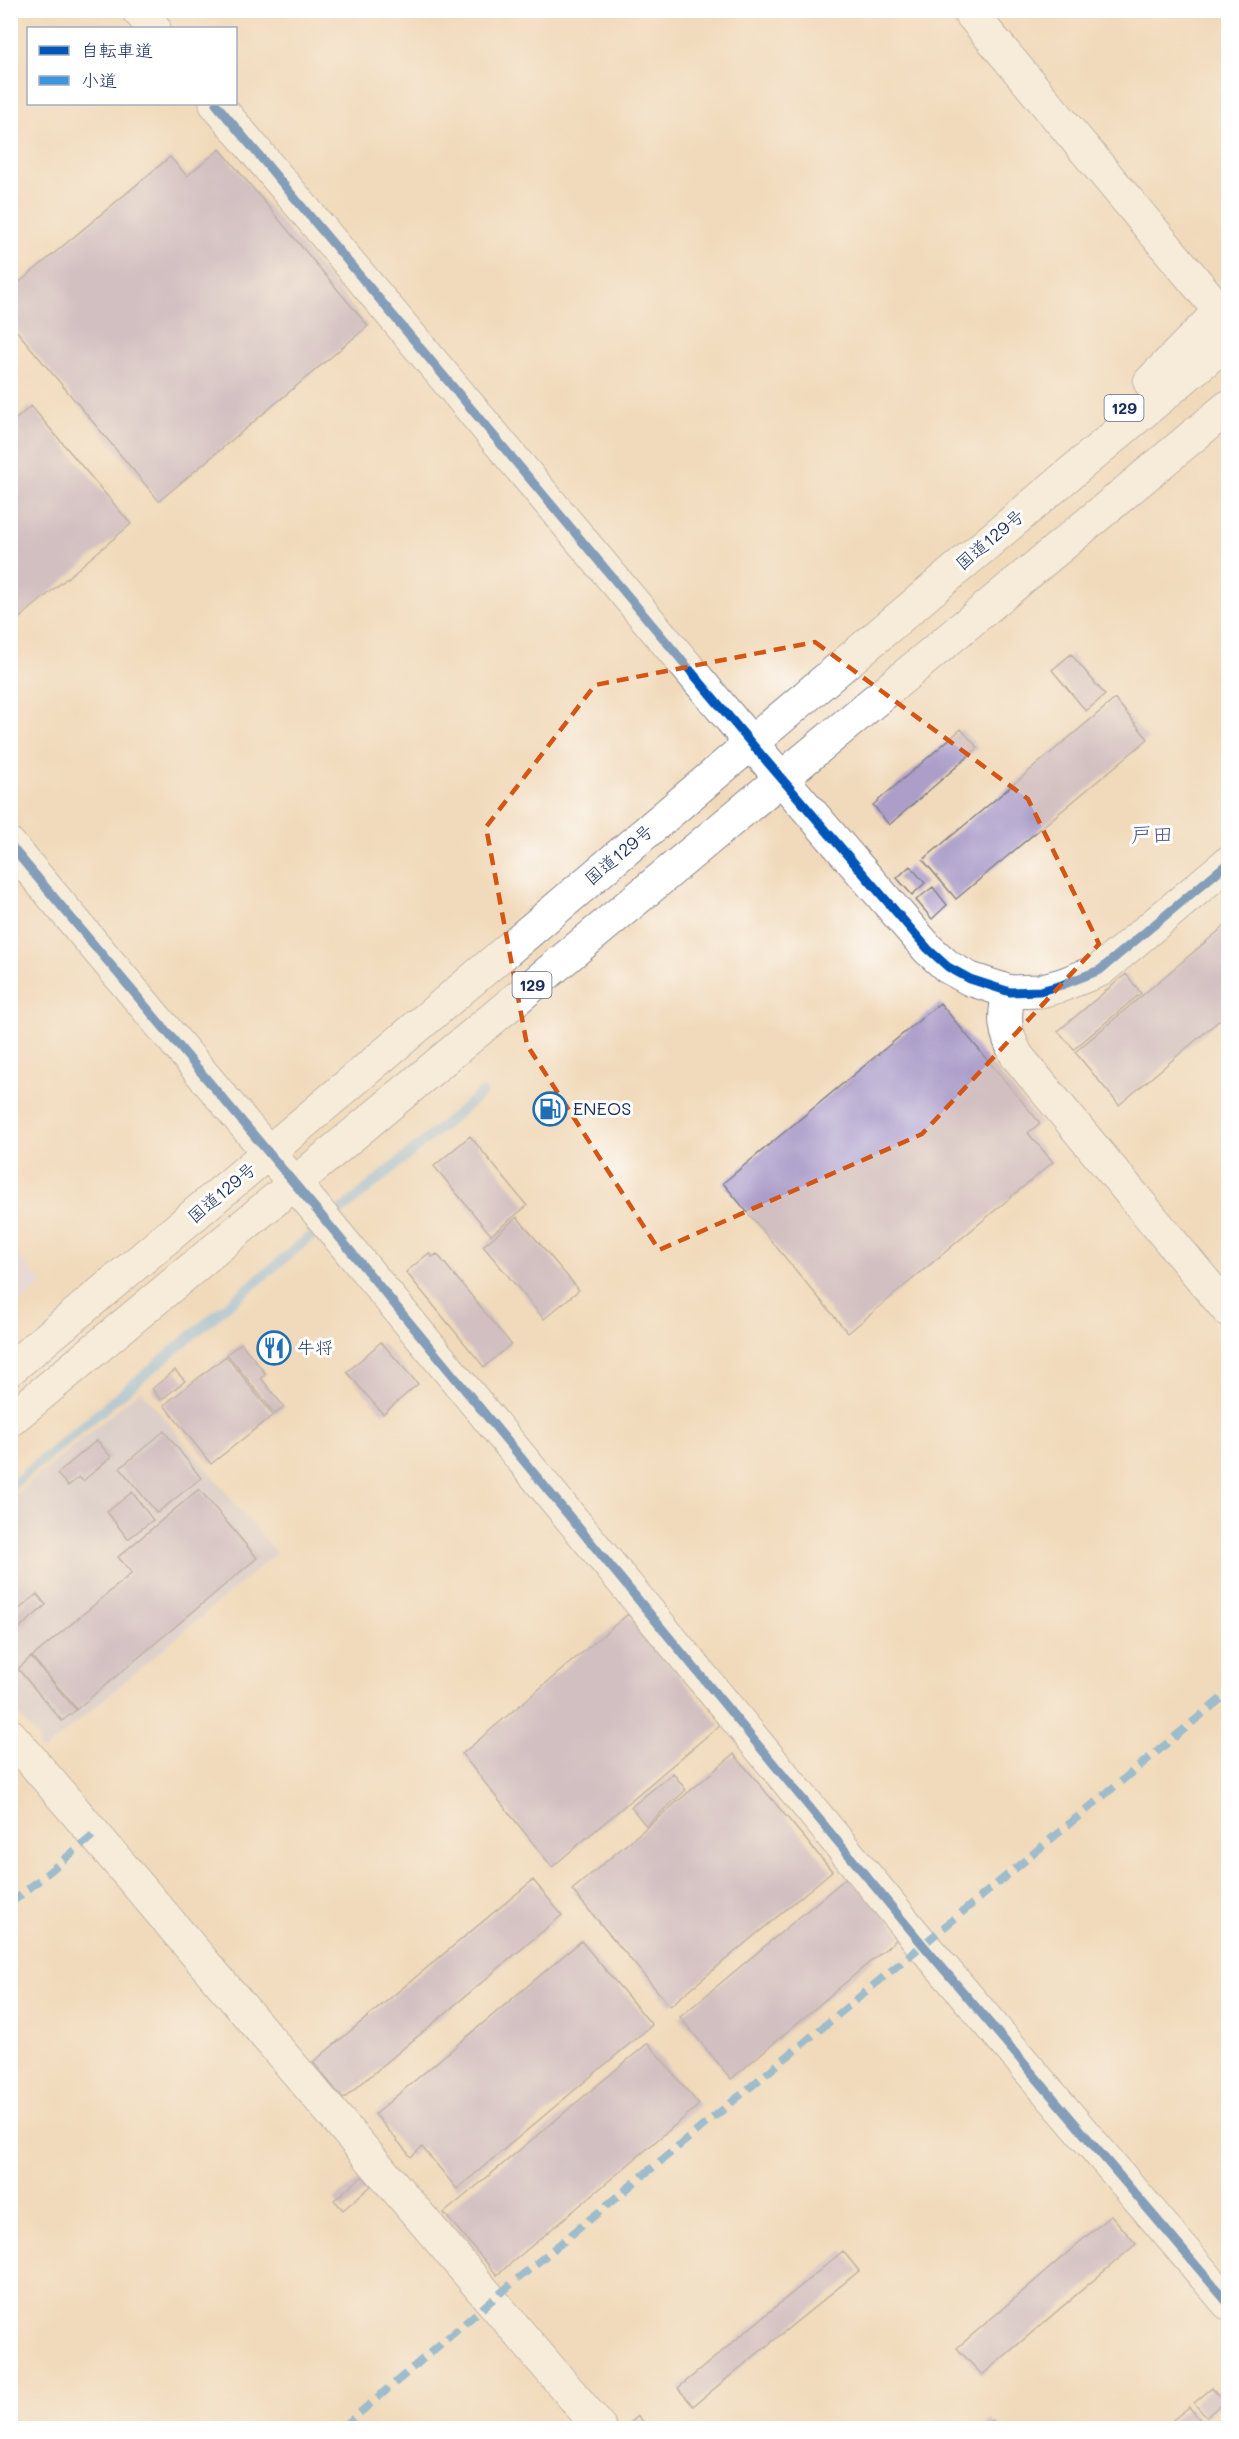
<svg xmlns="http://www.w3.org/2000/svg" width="1239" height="2439" font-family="Mali,'Klee One',sans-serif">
  <rect width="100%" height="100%" fill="#fff"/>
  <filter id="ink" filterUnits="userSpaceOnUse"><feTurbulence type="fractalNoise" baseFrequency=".0167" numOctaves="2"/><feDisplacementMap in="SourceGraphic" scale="12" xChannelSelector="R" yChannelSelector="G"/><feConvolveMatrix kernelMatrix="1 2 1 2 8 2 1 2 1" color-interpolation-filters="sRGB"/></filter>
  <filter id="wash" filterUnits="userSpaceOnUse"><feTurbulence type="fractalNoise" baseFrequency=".008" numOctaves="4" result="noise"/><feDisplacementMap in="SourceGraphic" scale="24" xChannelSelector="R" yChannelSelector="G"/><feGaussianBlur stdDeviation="1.35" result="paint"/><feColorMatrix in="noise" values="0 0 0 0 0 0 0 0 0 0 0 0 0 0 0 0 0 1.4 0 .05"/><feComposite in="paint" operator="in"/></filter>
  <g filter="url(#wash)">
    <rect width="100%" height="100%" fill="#f1dabb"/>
    <path fill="#ded5f6" d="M11 1246 42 1284 11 1311H10Z"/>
    <path fill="#c3c1dc" d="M141 1390 276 1553 42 1752 38 1746 39 1739 11 1706 10 1499Z"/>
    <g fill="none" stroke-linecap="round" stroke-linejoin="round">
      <path stroke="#77b6ea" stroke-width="10" d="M10 1487 482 1093"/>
    </g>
    <g id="blocks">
      <path fill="#ac9ec9" d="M220 149 368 326 159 501 10 323V290L170 157 187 176Z
        M31 406 131 524 10 626V424Z
        M1071 654 1105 695 1086 711 1052 670Z
        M1115 699 1148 739 956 899 923 860Z
        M961 729 978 748 889 825 873 805Z
        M910 866 925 883 912 895 897 878Z
        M933 887 947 905 932 919 916 900Z
        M1228 923V1013L1119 1105 1075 1052Z
        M1126 974 1141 993 1074 1049 1058 1031Z
        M940 1003 1040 1123 1028 1133 1053 1162 848 1333 723 1183Z
        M470 1136 527 1206 491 1235 434 1166Z
        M517 1217 579 1290 544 1319 483 1246Z
        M429 1253 432 1257 437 1254 511 1344 484 1367 406 1272Z
        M381 1342 418 1384 383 1414 347 1372Z
        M241 1343 266 1374 261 1378 284 1407 275 1414 227 1354Z
        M226 1356 273 1415 211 1464 164 1405Z
        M175 1370 185 1381 161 1400 152 1389Z
        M164 1431 201 1478 157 1513 120 1468Z
        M97 1440 111 1457 83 1481 79 1477 68 1486 57 1474Z
        M199 1489 257 1558 77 1709 32 1657 132 1573 118 1557Z
        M132 1492 153 1520 128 1539 107 1512Z
        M37 1594 46 1605 15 1632 10 1627V1617Z
        M628 1614 720 1725 552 1867 462 1754Z
        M31 1657 76 1710 62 1721 18 1669Z
        M734 1754 832 1871 670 2006 572 1890Z
        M673 1773 686 1790 646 1826 631 1807Z
        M851 1874 902 1935 731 2079 680 2017Z
        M533 1880 562 1915 343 2099 313 2062Z
        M581 1941 652 2025 457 2189 422 2147 411 2157 375 2114Z
        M648 2043 699 2105 497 2275 444 2213Z
        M363 2176 371 2186 343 2210 334 2200Z
        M1111 2215 1136 2244 982 2375 957 2348Z
        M843 2251 859 2271 693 2406 678 2388Z
        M1228 2378V2394L1221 2385Z
        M1212 2388 1224 2402 1206 2417 1194 2403Z
        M1189 2407 1207 2428H1163Z
        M638 2416 649 2428H633L629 2424Z
        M992 2420 999 2428H982Z"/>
    </g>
  </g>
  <g filter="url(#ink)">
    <use href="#blocks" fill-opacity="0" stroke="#86848c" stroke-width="1.5"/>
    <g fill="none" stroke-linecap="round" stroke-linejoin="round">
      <defs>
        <path id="minor" d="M138 10 154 28
          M968 10 1220 311
          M216 104 751 743 928 949 948 967 970 979 1010 992 1040 991 1062 985 1100 970 1228 863
          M10 845 320 1214 923 1945 1228 2303
          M1010 992C1002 1017 1005 1033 1017 1056L1228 1310
          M10 1735 600 2428"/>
        <path id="trunk" d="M1150 382 1228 303
          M10 1369C419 1029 820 681 1228 341
          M10 1420 1228 407"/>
      </defs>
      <use href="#minor" stroke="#86848c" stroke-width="35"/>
      <use href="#trunk" stroke="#86848c" stroke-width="35"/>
      <use href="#minor" stroke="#fff" stroke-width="33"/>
      <use href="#trunk" stroke="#fff" stroke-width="33"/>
      <path stroke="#3a97de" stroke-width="8" stroke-dasharray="15 8" stroke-linecap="butt" d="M10 1904 95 1834
        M342 2428 492 2300 1228 1693"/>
      <defs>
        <path id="cycleway" d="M216 104 751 743 928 949 948 967 970 979 1010 992 1040 991 1062 985 1100 970 1228 863
          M10 845 320 1214 923 1945 1228 2303"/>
      </defs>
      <use href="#cycleway" stroke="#fff" stroke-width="13"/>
      <use href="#cycleway" stroke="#0057b8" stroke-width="9"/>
    </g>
  </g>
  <path d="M0 0H1239V2439H0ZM815 642 1028 799 1099 944 922 1134 659 1250 527 1045 486 827 595 685Z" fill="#f1dabb" fill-opacity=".55" fill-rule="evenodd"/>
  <path fill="none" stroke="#d45514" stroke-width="4.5" stroke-dasharray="12 8" stroke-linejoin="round" d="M815 642 1028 799 1099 944 922 1134 659 1250 527 1045 486 827 595 685Z"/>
  <defs>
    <symbol id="fuel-ring" viewBox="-11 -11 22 22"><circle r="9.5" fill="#fff" stroke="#1f6fb2" stroke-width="1.5"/><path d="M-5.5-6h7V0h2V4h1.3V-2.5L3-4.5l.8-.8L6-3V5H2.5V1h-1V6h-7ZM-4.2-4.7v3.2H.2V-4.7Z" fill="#1f6fb2"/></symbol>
    <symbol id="restaurant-ring" viewBox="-11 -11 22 22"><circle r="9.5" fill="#fff" stroke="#1f6fb2" stroke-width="1.5"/><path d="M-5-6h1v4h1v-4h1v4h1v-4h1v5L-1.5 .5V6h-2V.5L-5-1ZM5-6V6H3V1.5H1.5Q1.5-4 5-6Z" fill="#1f6fb2"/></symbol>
  </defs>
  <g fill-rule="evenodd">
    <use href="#fuel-ring" x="531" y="1090" width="38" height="38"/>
    <use href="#restaurant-ring" x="255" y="1329" width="38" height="38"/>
  </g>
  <g text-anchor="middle" stroke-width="6" stroke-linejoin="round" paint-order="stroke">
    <g fill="#fff" stroke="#5f6d8e" stroke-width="1.5">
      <rect x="1104.5" y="395" width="39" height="26" rx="4.5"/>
      <rect x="512.5" y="972" width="39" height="26" rx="4.5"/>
    </g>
    <g font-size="16" font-weight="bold" fill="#1b2f5e">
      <text x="1124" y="414">129</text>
      <text x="532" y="991">129</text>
    </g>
    <g font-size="18" fill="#1b2f5e" stroke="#fff">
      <text transform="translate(990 540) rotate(-40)" y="6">国道129号</text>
      <text transform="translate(619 855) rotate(-40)" y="6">国道129号</text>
      <text transform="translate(222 1193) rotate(-40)" y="6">国道129号</text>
    </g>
    <g font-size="18" fill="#1b2f5e" stroke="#fff" text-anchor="start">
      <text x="573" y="1115">ENEOS</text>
      <text x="297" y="1354">牛将</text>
    </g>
    <g font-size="21" fill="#4e5683" stroke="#fff">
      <text x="1152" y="842">戸田</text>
    </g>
  </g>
  <rect width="1239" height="2439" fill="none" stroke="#fff" stroke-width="36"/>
  <rect x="27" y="27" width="210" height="78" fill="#ffffff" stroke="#a4acbf" stroke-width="1.5"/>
  <rect x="39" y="46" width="30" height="9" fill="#0057b8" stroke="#a4acbf" stroke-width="1.5"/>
  <text x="81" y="57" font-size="18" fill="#1b2f5e">自転車道</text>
  <rect x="39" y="76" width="30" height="9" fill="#3a97de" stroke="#a4acbf" stroke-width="1.5"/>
  <text x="81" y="87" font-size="18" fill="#1b2f5e">小道</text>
</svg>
